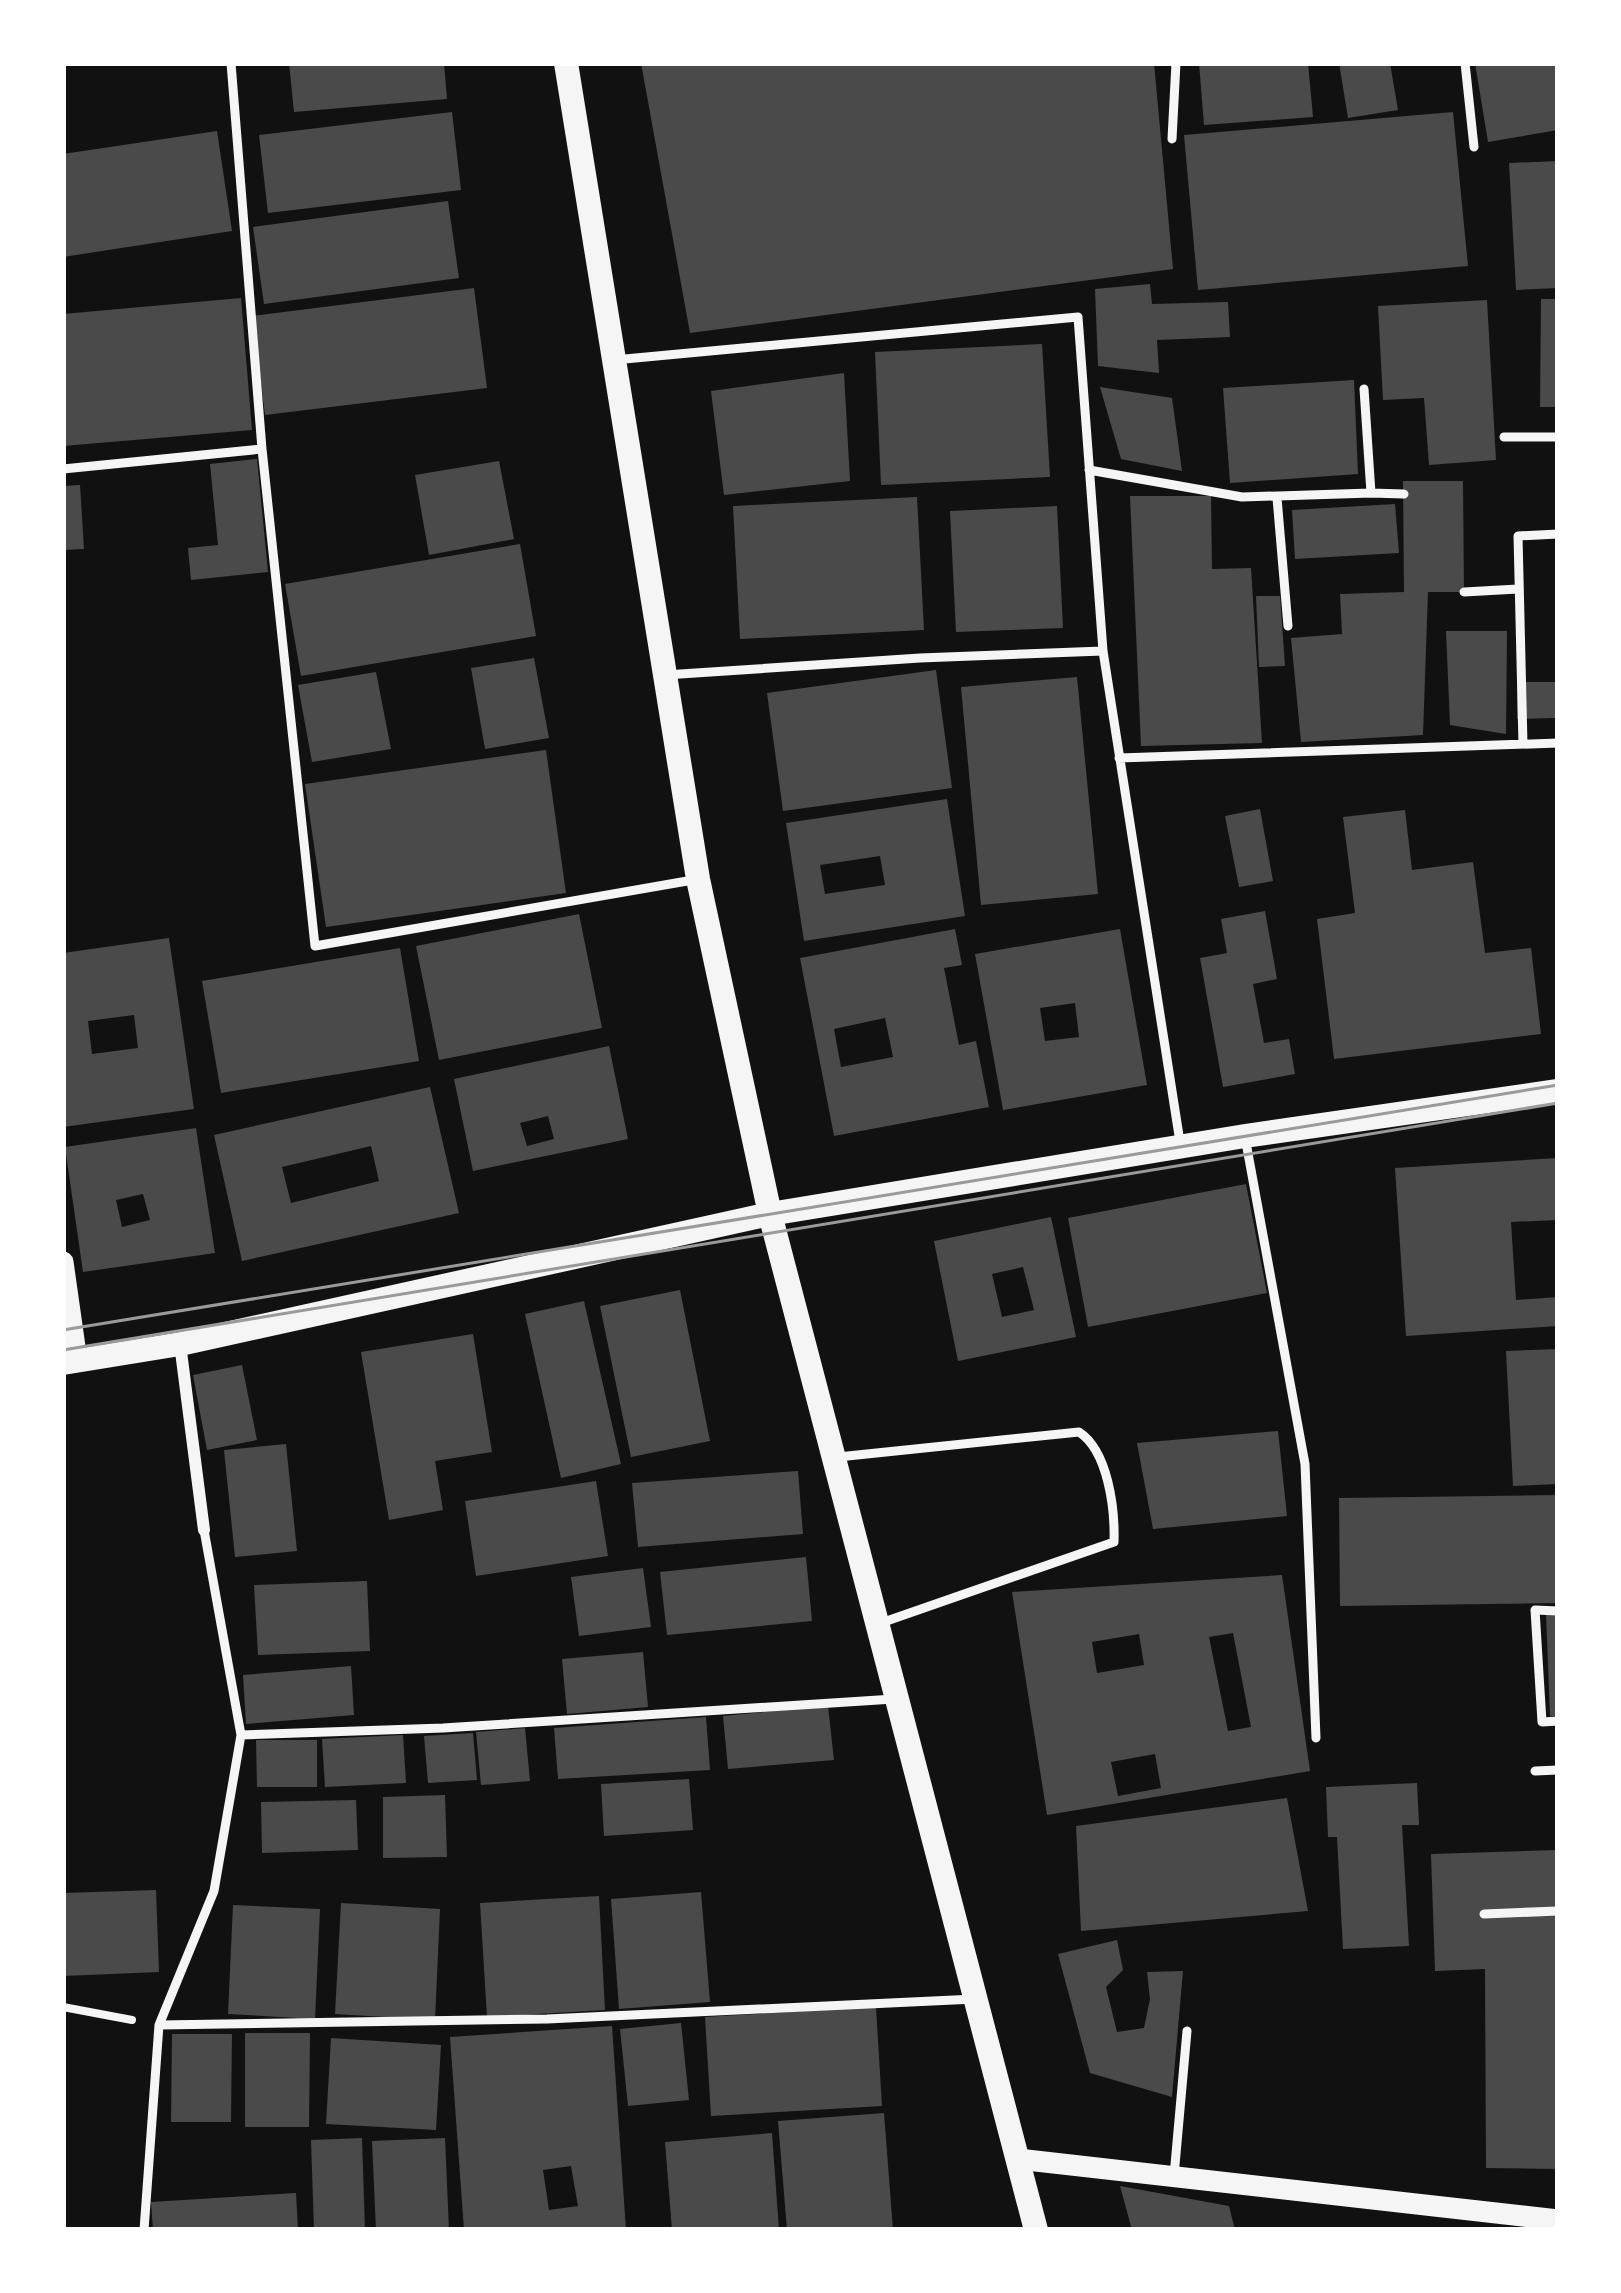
<svg xmlns="http://www.w3.org/2000/svg" width="1621" height="2293" font-family="Montserrat,sans-serif">
  <rect width="100%" height="100%" fill="#111"/>
  <path fill="#4a4a4a" fill-rule="evenodd" d="M289 63H444L447 99 294 112Z
    M641 63H1154L1173 269 690 333Z
    M1199 63H1308L1313 117 1204 125Z
    M1339 63H1390L1398 110 1348 118Z
    M1475 63H1558V130L1488 142Z
    M452 112 461 190 268 213 259 135Z
    M1453 112 1468 266 1198 290 1184 135Z
    M217 131 232 231 63 257V154Z
    M1558 161V288L1516 290 1509 163Z
    M448 201 459 278 264 304 253 227Z
    M1150 284 1152 304 1228 302 1230 337 1157 340 1159 373 1098 366 1095 289Z
    M474 288 487 388 265 415 253 316Z
    M241 298 252 430 63 446V314Z
    M1541 299H1558V407H1540Z
    M1487 300 1496 460 1429 465 1424 398 1383 400 1378 306Z
    M1042 344 1050 477 881 485 875 352Z
    M844 373 850 481 724 495 711 391Z
    M1354 380 1358 474 1230 483 1223 388Z
    M1100 387 1172 398 1182 471 1121 459Z
    M257 459 268 572 191 580 188 548 218 545 210 464Z
    M499 461 514 539 429 555 415 475Z
    M1403 481H1463L1464 592H1428L1423 735 1301 742 1291 638 1342 634 1340 594 1404 592Z
    M80 485 84 549 63 550V486Z
    M1130 496H1211L1212 569 1251 568 1262 743 1141 746Z
    M917 497 924 630 740 639 733 506Z
    M1395 504 1399 553 1295 559 1292 510Z
    M1057 506 1063 628 956 632 950 511Z
    M520 544 536 636 301 676 285 584Z
    M1256 596H1280L1285 666 1259 667Z
    M1446 631H1507L1506 734 1450 725Z
    M534 658 549 738 485 749 471 668Z
    M936 670 952 788 783 811 767 693Z
    M376 672 391 749 312 762 298 685Z
    M1077 677 1098 894 981 905 961 687Z
    M1517 682H1558V718L1517 719Z
    M546 750 566 893 326 927 305 784Z
    M947 799 965 916 804 941 786 823ZM880 856 885 885 825 894 820 865Z
    M1260 809 1273 881 1239 887 1225 816Z
    M1405 810 1412 870 1473 862 1485 953 1531 948 1541 1034 1334 1059 1317 919 1355 913 1343 817Z
    M1265 911 1277 979 1253 984 1264 1043 1289 1039 1295 1074 1223 1087 1200 958 1227 953 1221 919Z
    M579 914 602 1028 439 1060 416 946Z
    M955 929 962 965 944 968 959 1045 976 1041 989 1107 834 1136 800 958ZM885 1018 893 1057 841 1067 834 1029Z
    M1120 929 1147 1085 1003 1110 975 954ZM1075 1003 1079 1037 1045 1041 1040 1008Z
    M169 938 194 1109 63 1127V953ZM134 1015 138 1048 92 1054 88 1021Z
    M400 948 419 1061 221 1093 202 981Z
    M609 1046 628 1139 473 1171 454 1079ZM548 1116 554 1139 527 1146 520 1123Z
    M430 1087 459 1213 242 1261 214 1135ZM371 1146 379 1181 291 1203 282 1167Z
    M196 1128 215 1253 83 1272 65 1147ZM143 1194 150 1220 122 1227 116 1200Z
    M1558 1158V1220L1511 1222 1516 1300 1558 1297V1326L1406 1336 1395 1168Z
    M1246 1184 1267 1293 1088 1327 1068 1218Z
    M1051 1217 1076 1337 958 1361 934 1241ZM1023 1267 1034 1310 1002 1317 992 1274Z
    M680 1290 710 1441 631 1457 600 1306Z
    M584 1301 621 1464 561 1478 525 1314Z
    M473 1334 492 1452 435 1461 443 1510 389 1520 361 1352Z
    M1558 1349V1484L1513 1486 1506 1351Z
    M242 1365 257 1440 207 1450 193 1375Z
    M1278 1431 1287 1516 1153 1529 1137 1443Z
    M286 1444 297 1551 235 1557 224 1450Z
    M798 1471 803 1534 638 1547 632 1483Z
    M596 1481 608 1556 476 1576 465 1501Z
    M1558 1495V1603L1340 1606 1339 1498Z
    M806 1557 812 1621 667 1635 660 1572Z
    M643 1568 651 1627 579 1636 571 1577Z
    M1282 1575 1310 1771 1047 1815 1012 1592ZM1233 1633 1251 1727 1228 1731 1209 1637ZM1139 1634 1144 1665 1097 1673 1092 1642ZM1155 1754 1161 1788 1118 1796 1111 1762Z
    M367 1581 370 1651 258 1655 254 1585Z
    M1546 1614H1558V1716H1550Z
    M643 1652 648 1707 567 1714 562 1659Z
    M351 1666 354 1715 246 1724 243 1675Z
    M828 1706 834 1760 728 1769 723 1716Z
    M706 1717 710 1770 558 1779 554 1728Z
    M525 1728 530 1781 481 1785 476 1732Z
    M473 1733 477 1780 428 1783 424 1736Z
    M403 1735 406 1783 325 1787 322 1739Z
    M256 1740H317V1787H257Z
    M689 1779 693 1830 604 1836 601 1784Z
    M1417 1783 1419 1825H1402L1409 1946 1343 1949 1337 1837H1328L1326 1787Z
    M445 1795 447 1857 383 1858V1797Z
    M1287 1798 1308 1911 1081 1931 1076 1826Z
    M356 1800 358 1850 262 1853 261 1802Z
    M1558 1850V2169L1486 2168 1485 1969 1435 1971 1431 1854Z
    M156 1890 159 1972 63 1976V1893Z
    M701 1892 710 2002 619 2009 611 1899Z
    M599 1896 605 2010 487 2017 480 1903Z
    M341 1903 440 1909 435 2020 335 2014Z
    M233 1905 320 1909 315 2019 228 2014Z
    M1117 1940 1123 1970 1106 1987 1117 2032 1144 2028 1150 1999 1147 1972 1183 1971 1172 2097 1090 2073 1058 1954Z
    M876 2007 882 2106 711 2116 705 2017Z
    M681 2023 689 2100 628 2106 620 2029Z
    M612 2026 626 2230H464L450 2037ZM571 2166 578 2206 549 2210 543 2170Z
    M245 2033H310L309 2127H245Z
    M172 2034H232L231 2122H171Z
    M331 2038 441 2045 436 2130 326 2124Z
    M884 2113 893 2230H787L778 2121Z
    M772 2133 779 2230H672L665 2142Z
    M362 2138 365 2230H314L311 2140Z
    M445 2138 449 2230H376L372 2141Z
    M1120 2186 1229 2206 1235 2230H1132Z
    M296 2193 298 2230H153L151 2202Z"/>
  <g fill="none" stroke-linecap="round" stroke-linejoin="round">
    <path stroke="#f5f5f5" stroke-width="8" d="M63 2007 132 2020"/>
    <path stroke="#f5f5f5" stroke-width="9" d="M231 63 262 449
      M1465 63 1474 147
      M1172 139 1176 63
      M614 360 1078 317 1103 651 1180 1142
      M1504 437H1558
      M63 469 262 449 315 946 693 880
      M1089 470 1242 497 1371 493 1364 389
      M1371 493 1404 494
      M1277 498 1288 626
      M1464 592 1518 589
      M665 675 920 658 1103 651
      M1523 744 1518 536 1558 534
      M1119 758 1558 743
      M1245 1137 1305 1464 1316 1738
      M838 1457 1079 1432C1108 1451 1115 1508 1114 1542L878 1624
      M1558 1611 1535 1610 1542 1722 1558 1721
      M241 1735 443 1728 894 1699
      M1535 1771 1558 1770
      M1484 1914 1558 1911
      M159 2025 547 2019 975 1999
      M1174 2176 1187 2031
      M144 2230 159 2025 214 1891 241 1735 204 1530"/>
    <path stroke="#f5f5f5" stroke-width="12" d="M180 1344 204 1530"/>
    <path stroke="#f5f5f5" stroke-width="21" d="M63 1262 77 1361
      M1018 2159 1558 2220"/>
    <path stroke="#f5f5f5" stroke-width="24" d="M566 63 698 879 770 1214 1036 2230
      M63 1363 180 1344 770 1214 1245 1136 1558 1091"/>
    <path stroke="#9a9a9a" stroke-width="3" d="M63 1330 1558 1085
      M63 1350 1558 1103"/>
  </g>
  <rect width="1621" height="2293" fill="none" stroke="#ffffff" stroke-width="132"/>
</svg>
